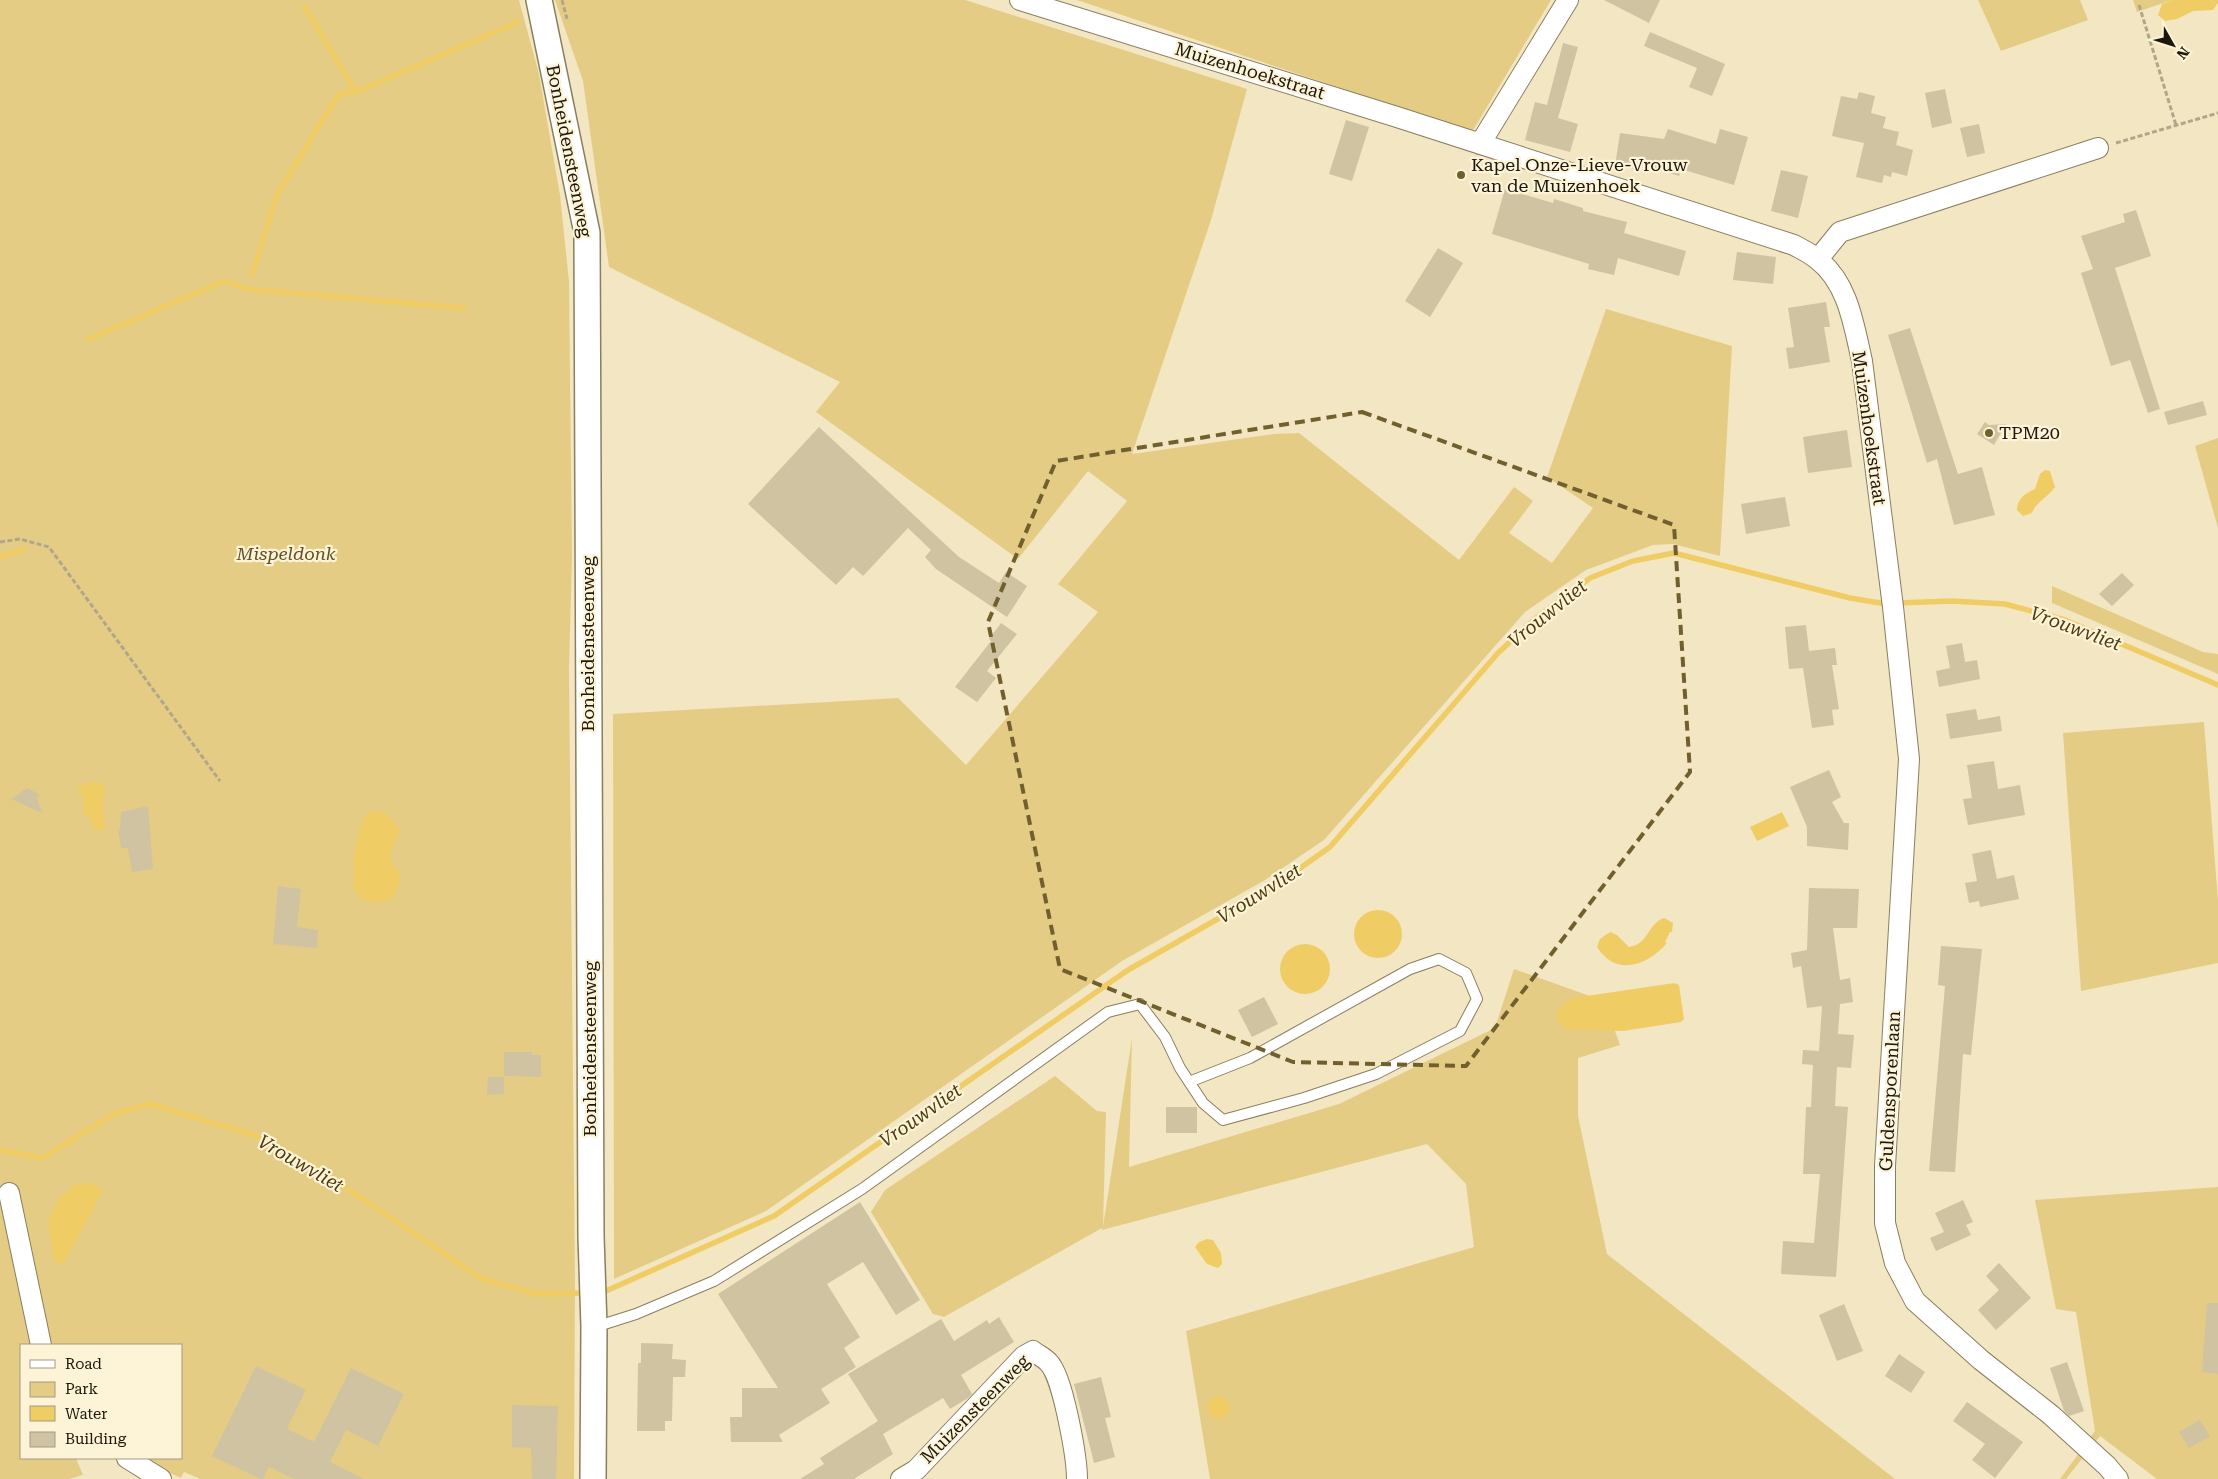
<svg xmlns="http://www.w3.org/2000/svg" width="2218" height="1479" font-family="'Roboto Serif',serif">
  <rect width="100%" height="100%" fill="#f3e6c3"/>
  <path fill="#e5cc85" d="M0 0H519L539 74 560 195 569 282 572 557 569 669 575 1283 574 1479H200L184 1472 181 1478 137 1458H181V1345H21V1458H76L83 1475 69 1479H0Z
    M555 0H965L1247 89 1211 220 1132 454 1273 434 1299 433 1459 560 1514 487 1533 501 1509 533 1552 563 1593 508 1547 477 1606 309 1732 346 1720 556 1673 544 1653 545 1586 570 1525 612 1324 840 1265 880 1122 961 766 1211 614 1279 613 714 898 698 966 765 1098 612 1058 584 1127 501 1088 471 1018 559 816 412 840 382 609 267 583 81Z
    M1077 0H1551L1472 132Z
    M1978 0H2080L2088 20 2001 51Z
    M2133 0H2172L2137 12Z
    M2218 438V528L2195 446Z
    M2052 586 2203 652 2218 654V674L2052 603Z
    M2204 722 2218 901V963L2081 991 2063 733Z
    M1514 969 1604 1001 1620 1045 1578 1058V1116L1607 1254 1895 1479H1210L1186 1331 1474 1247 1466 1184 1427 1144 1102 1230V1228L944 1317 933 1314 871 1212 885 1190 1055 1076 1097 1111 1106 1112 1103 1227 1132 1038 1129 1167 1339 1104 1495 1028Z
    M2218 1187V1479H2157L2100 1436 2066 1479H2060L2095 1431 2076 1312 2056 1309 2035 1200Z"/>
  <path fill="#f0cc65" d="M2172 0H2218V3L2213 10 2193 11 2177 19 2165 21 2158 15 2162 4Z
    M2045 470 2050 471 2055 487C2048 497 2036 502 2032 513L2023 516 2017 510C2017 499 2025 493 2035 489L2040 474Z
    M89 782 100 783 106 789 103 804 105 830H95L89 816 84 814 83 796 78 790 79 786Z
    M371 811H383L400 829C394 850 381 854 400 873 400 899 387 906 363 900L354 890 353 857 362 821Z
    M1782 812 1789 826 1757 841 1750 827Z
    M1354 934a24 24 0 1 1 48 0a24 24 0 1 1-48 0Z
    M1664 918 1673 923 1672 932H1670L1665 942 1667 943C1647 966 1616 977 1597 947L1600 939 1610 932 1617 935 1629 947C1649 944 1647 924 1664 918Z
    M1280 969a25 25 0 1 1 50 0a25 25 0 1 1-50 0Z
    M1674 983 1679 985 1684 1019 1681 1022 1623 1031 1567 1029 1556 1021 1558 1010 1573 998Z
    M93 1183 103 1191 62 1266 54 1260 48 1220 59 1199 75 1184Z
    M1207 1239 1213 1240 1221 1253 1222 1264 1218 1268 1207 1264 1195 1247 1199 1242Z
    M1208 1407a11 11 0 1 1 22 0a11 11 0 1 1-22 0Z"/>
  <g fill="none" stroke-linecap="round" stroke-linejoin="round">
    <path stroke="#f0cc65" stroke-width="5.5" d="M305 7 355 91
      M252 275 277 195 338 95 363 89 518 22
      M89 339 224 281 247 289 464 308
      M0 557 24 549
      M1898 603 1952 601 2005 604 2065 620 2218 685
      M0 1150 42 1158 114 1114 150 1104 254 1135 290 1153 351 1191 480 1278 536 1294 588 1293
      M606 1291 774 1216 1128 970 1272 888 1330 847 1498 653 1535 619 1590 578 1633 561 1674 553 1850 598 1886 604"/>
  </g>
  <path fill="#cfc3a1" d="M1604 0H1660L1649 23Z
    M1650 32 1725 64 1712 96 1689 87 1697 68 1644 46Z
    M1563 43 1578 47 1558 118 1578 124 1570 152 1525 140 1535 102 1547 105Z
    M1945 89 1952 123 1932 128 1925 93Z
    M1859 92 1875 96 1871 113 1886 117 1883 128 1899 132 1896 145 1913 150 1907 176 1892 172 1891 177 1884 175 1882 183 1856 177 1864 143 1832 136 1841 96 1857 99Z
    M1346 120 1369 127 1352 181 1329 174Z
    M1979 124 1985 153 1967 157 1960 128Z
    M1668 129 1716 144 1720 129 1748 137 1734 185 1681 169 1679 176 1637 163 1636 169 1615 166 1620 133 1664 139Z
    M1781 170 1808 176 1798 218 1771 211Z
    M1505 189 1553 203 1554 199 1583 208V211L1627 222 1624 233 1686 251 1679 276 1618 258 1614 275 1588 269 1589 264 1492 234Z
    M2136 210 2151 256 2115 268 2160 409 2148 413 2130 360 2111 366 2081 273 2093 269 2081 236 2125 222 2123 214Z
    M1438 248 1463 263 1430 317 1405 301Z
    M1737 252 1776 257 1773 284 1733 280Z
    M1826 302 1830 327H1824L1830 362 1789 369 1786 348 1794 347 1788 308Z
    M1910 328 1958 474 1982 467 1995 515 1954 525 1937 459 1927 463 1888 335Z
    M2203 401 2207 415 2168 425 2164 412Z
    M1985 422 1989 425 2006 424 1994 445 1977 434Z
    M819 427 959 557 999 583 1006 572 1027 586 1007 617 936 569 925 557 931 550 908 528 863 576 853 567 836 585 748 504Z
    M1847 430 1852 467 1808 473 1803 437Z
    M1785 497 1790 526 1746 534 1741 504Z
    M2122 573 2134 585 2112 606 2099 594Z
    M1001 623 1017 634 987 671 996 678 977 702 955 687 991 641 989 639Z
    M1806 625 1809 651 1835 648 1837 665H1832L1839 709 1832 710 1834 725 1812 728 1803 668 1789 669 1785 627Z
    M1962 643 1965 662 1977 660 1980 679 1939 687 1936 671 1950 668 1946 646Z
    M1976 709 1978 720 2000 716 2002 731 1950 739 1946 714Z
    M1994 761 1998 789 2020 785 2025 815 1968 825 1963 799 1972 798 1967 765Z
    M1829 770 1841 797 1832 802 1844 823H1849L1848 850 1807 846V827L1790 787Z
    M27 788 39 794 37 799 43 813 11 799Z
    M148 806 153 869 132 872 128 848H121L118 829H120L121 812Z
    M1991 850 1997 879 2014 875 2019 899 1980 907 1979 901 1969 903 1965 883 1977 881 1972 854Z
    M278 886 301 889 297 927 318 930 317 948 273 944Z
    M1809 888 1859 889 1857 928H1833L1840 980 1850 978 1853 1002 1840 1004 1838 1034 1854 1035 1851 1068 1837 1067 1835 1106 1848 1107 1836 1277 1781 1274 1783 1241 1814 1243 1820 1174H1803L1806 1107H1811L1813 1065 1802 1064 1803 1050 1819 1051 1822 1006 1807 1008 1801 966 1793 968 1791 953 1807 950Z
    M1941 946 1982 949 1971 1055 1963 1054 1955 1172 1929 1171 1945 986 1938 985Z
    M1264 997 1278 1024 1252 1037 1238 1010Z
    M504 1052H532V1055H541V1077L504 1076Z
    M488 1077H504V1094L487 1095Z
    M1166 1107H1197V1133H1166Z
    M1963 1200 1973 1222 1966 1225 1971 1235 1936 1251 1930 1238 1944 1232 1935 1213Z
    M860 1202 920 1300 896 1315 863 1262 827 1284 860 1337 844 1348 856 1367 821 1389 830 1403 779 1435 783 1442H731L730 1417H742V1388H778L718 1294Z
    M1999 1263 2031 1298 1996 1330 1978 1310 1999 1290 1986 1276Z
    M2207 1303H2218V1374L2202 1372Z
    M1844 1304 1863 1351 1837 1361 1819 1315Z
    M999 1317 1014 1342 961 1375 972 1394 968 1398 950 1409 943 1398 883 1434 893 1454 854 1479H800L824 1464 820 1458 878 1421 848 1374 941 1319 954 1341 987 1320 989 1324Z
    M641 1343 673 1344 672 1359 686 1360 685 1377H673L672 1421H665V1431H637L638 1363H641Z
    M1899 1354 1925 1372 1911 1393 1885 1376Z
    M2067 1362 2084 1411 2069 1416 2064 1411 2050 1368Z
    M256 1366 306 1390 287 1429 314 1442 351 1368 404 1394 378 1446 346 1430 330 1462 364 1479H294L269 1467 263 1479H260L212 1456Z
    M1101 1377 1111 1417 1105 1418 1115 1457 1094 1463 1074 1384Z
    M1967 1402 2023 1442 1995 1478 1972 1460 1985 1444 1953 1421Z
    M512 1405 558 1406 556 1479H532L531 1448 512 1447Z
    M2200 1420 2210 1436 2189 1448 2179 1432Z"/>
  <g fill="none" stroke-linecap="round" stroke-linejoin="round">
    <defs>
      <path id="service" d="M595 1327 636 1314 714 1281 862 1189 1108 1012 1140 1004 1165 1037 1180 1068 1203 1103 1223 1120 1304 1098 1376 1074 1460 1031 1477 999 1466 973 1439 959 1410 969 1250 1058 1189 1082"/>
      <path id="minor" d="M1020 0 1397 117 1794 245C1801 249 1810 253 1817 259 1848 282 1854 326 1862 361L1893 607 1909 759 1885 1166V1223L1895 1263 1915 1301 1981 1360 2051 1415 2107 1466 2118 1479
        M1480 144 1568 0
        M1818 259 1840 232 2098 148
        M9 1193 41 1345
        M127 1458 161 1479
        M901 1479 916 1470 1024 1356 1033 1351C1038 1355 1045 1358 1049 1363 1063 1377 1077 1458 1077 1479"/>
      <path id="tertiary" d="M539 0 587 233 591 1236 594 1327 593 1479"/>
    </defs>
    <use href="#service" stroke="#897e5e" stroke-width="12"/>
    <use href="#minor" stroke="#897e5e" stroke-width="22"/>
    <use href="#tertiary" stroke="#897e5e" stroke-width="28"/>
    <path stroke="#b0a68a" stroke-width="3" stroke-dasharray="5 2.5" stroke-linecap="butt" d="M562 0 567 19
      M2139 5 2176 125
      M2116 143 2218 113
      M0 542 20 539 49 547 220 781"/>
    <use href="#service" stroke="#fff" stroke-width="10"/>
    <use href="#minor" stroke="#fff" stroke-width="20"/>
    <use href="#tertiary" stroke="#fff" stroke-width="25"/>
  </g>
  <path fill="none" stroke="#71602e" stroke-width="4" stroke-dasharray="10 6" stroke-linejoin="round" d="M1362 412 1674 525 1690 772 1466 1066 1293 1062 1060 969 988 622 1056 461Z"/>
  <g fill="#71602e" stroke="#fdf3d7" stroke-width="2">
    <circle cx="1461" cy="175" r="5"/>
    <circle cx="1989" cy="433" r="5"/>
  </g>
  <g text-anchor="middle" stroke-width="4.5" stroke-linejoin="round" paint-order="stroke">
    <g font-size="18" fill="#1c170b" stroke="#fdf3d7">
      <text transform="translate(1250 71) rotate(17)" y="6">Muizenhoekstraat</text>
      <text transform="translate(569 151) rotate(79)" y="6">Bonheidensteenweg</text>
      <text transform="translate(1869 428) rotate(82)" y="6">Muizenhoekstraat</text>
      <text transform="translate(588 644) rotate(-90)" y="6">Bonheidensteenweg</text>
      <text transform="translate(590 1049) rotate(-90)" y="6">Bonheidensteenweg</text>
      <text transform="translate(1890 1091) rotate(-87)" y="6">Guldensporenlaan</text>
      <text transform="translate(975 1409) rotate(-45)" y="6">Muizensteenweg</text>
    </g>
    <g font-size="18" fill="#1c170b" stroke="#fdf3d7" text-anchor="start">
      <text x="1471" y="171">Kapel Onze-Lieve-Vrouw<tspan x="1471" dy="21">van de Muizenhoek</tspan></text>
      <text x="1999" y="439">TPM20</text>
    </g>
    <g font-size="18" font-style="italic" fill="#5f5025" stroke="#fdf3d7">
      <text x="286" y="560">Mispeldonk</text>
    </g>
    <g font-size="19" font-style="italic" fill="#4b3c10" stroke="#fdf3d7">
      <text transform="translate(1547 613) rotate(-39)" y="7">Vrouwvliet</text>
      <text transform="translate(2076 628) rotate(20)" y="7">Vrouwvliet</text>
      <text transform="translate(1259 893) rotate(-32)" y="7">Vrouwvliet</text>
      <text transform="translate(920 1115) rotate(-35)" y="7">Vrouwvliet</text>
      <text transform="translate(301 1163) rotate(30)" y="7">Vrouwvliet</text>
    </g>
  </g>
  <rect x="20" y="1344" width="162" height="115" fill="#fdf3d7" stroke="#a39b85"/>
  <rect x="30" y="1360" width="25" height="8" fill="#ffffff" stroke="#a39b85"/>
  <text x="65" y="1369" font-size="15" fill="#1c170b">Road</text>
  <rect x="30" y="1382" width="25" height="15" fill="#e5cc85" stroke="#a39b85"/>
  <text x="65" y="1394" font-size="15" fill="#1c170b">Park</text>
  <rect x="30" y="1406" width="25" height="15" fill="#f0cc65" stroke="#a39b85"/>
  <text x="65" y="1419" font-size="15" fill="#1c170b">Water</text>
  <rect x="30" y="1432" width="25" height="15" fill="#cfc3a1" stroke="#a39b85"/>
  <text x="65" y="1444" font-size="15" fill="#1c170b">Building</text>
  <g transform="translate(2173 45) rotate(129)" stroke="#fdf3d7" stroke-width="4" paint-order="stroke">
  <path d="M0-4L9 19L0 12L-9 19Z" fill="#1c170b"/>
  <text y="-8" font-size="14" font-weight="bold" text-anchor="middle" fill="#1c170b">N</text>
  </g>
</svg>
